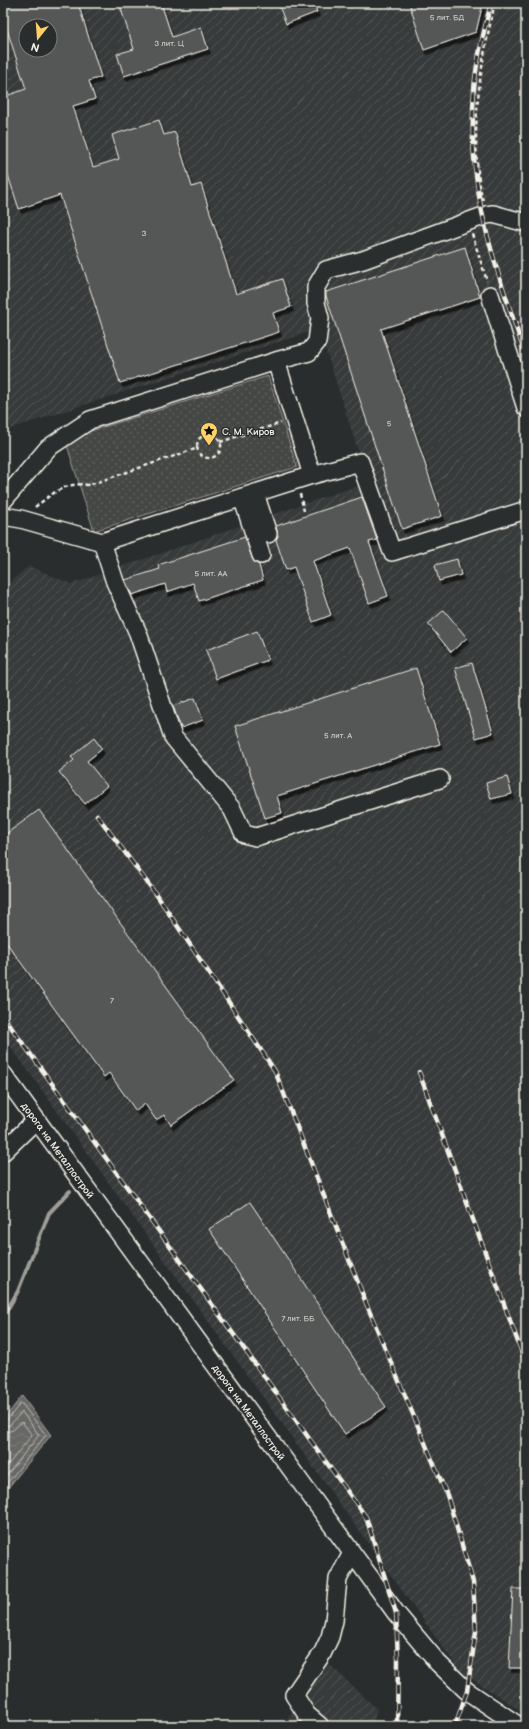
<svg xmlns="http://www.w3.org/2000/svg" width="529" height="1729" font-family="'Balsamiq Sans',sans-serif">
  <defs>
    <pattern id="industrial-furrows" width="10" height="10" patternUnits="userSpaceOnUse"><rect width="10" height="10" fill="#373a3a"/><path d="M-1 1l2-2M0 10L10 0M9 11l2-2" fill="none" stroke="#555756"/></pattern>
    <pattern id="park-dots" width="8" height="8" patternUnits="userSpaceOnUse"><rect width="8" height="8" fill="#444645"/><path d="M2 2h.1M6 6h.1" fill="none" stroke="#606160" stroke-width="1.8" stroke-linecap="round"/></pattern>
    <pattern id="water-waves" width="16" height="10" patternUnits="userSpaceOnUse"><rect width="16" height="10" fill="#676866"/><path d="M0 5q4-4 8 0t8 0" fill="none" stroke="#7d7e7c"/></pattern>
    <filter id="shadow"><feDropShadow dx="2.5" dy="4.5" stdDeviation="0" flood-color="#0009"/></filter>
  </defs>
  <rect width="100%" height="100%" fill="#2a2d2e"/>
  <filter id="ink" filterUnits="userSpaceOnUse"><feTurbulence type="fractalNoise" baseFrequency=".025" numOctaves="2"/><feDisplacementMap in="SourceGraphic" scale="8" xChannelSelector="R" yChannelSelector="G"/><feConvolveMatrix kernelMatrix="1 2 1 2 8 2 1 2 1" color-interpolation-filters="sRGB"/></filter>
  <g filter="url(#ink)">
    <path fill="url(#industrial-furrows)" fill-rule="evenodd" d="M3 3H526V1712H522L460 1671 3 1036V588L29 566 71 584 368 482 319 329 3 431ZM26 26H50V50H26Z
      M327 1662 377 1709 373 1726H282Z"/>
    <path fill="url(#park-dots)" stroke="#9c9c96" d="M268 376 297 467 94 531 65 439Z"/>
    <path fill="url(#water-waves)" stroke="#9f9f9a" d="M22 1396 51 1435 3 1494V1420Z"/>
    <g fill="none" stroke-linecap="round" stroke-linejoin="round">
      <path stroke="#bcbab4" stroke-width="1" d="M3 1422 7 1420 20 1404H22L46 1435 3 1488
        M3 1427 10 1425 22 1412 39 1435 3 1480
        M3 1433 13 1430 22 1422 32 1435 3 1471"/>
      <path stroke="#9f9f9a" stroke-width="4" d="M3 1317 18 1291 49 1213 70 1191"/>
    </g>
    <path fill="#555756" stroke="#f4f1e8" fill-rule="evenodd" filter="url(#shadow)" d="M3 3H78L101 77 89 81 95 99 73 106 93 167 119 159 112 135 159 120 164 135 175 132 192 187 201 184 236 294 282 279 291 307 273 313 279 332 120 383 60 195 19 209 3 160V97L26 89 3 17ZM26 26H50V50H26Z
      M119 3H161L172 37 201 27 208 49 124 76 117 54 134 49Z
      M278 3H314L317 12 286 24Z
      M409 3H483L476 32 424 50Z
      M465 247 480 297 381 329 442 516 402 529 326 296V292Z
      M362 497 377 540 369 542 388 596 369 603 350 548 313 561 331 615 313 622 294 567 286 570 276 540 278 536 276 526Z
      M245 537 252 558 254 562 259 565 263 580 199 601 193 583 167 592 165 584 132 595 125 580 160 569 158 565Z
      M457 559 461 575 439 581 435 565Z
      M444 610 467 638 451 652 428 624Z
      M257 631 268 660 216 679 206 650Z
      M472 663 493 733 476 738 455 668Z
      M416 668 440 744 277 796 282 813 265 818 235 726Z
      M195 698 203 720 181 728 173 706Z
      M94 738 102 749 87 761 107 786 85 804 59 772 74 760 71 757Z
      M507 777 512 794 491 799 486 783Z
      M39 810 234 1080 171 1125 164 1115 156 1120 145 1104 136 1111 109 1073 104 1077 3 938V836Z
      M250 1202 386 1407 345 1434 209 1229Z
      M513 1589H526V1668H509Z"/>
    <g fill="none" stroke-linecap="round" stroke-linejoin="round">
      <defs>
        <path id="minor" d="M490 295 526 408
          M276 361 309 352 317 342 320 318 316 303V287L326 270 363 260 486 215 493 214 526 223
          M312 475 360 462 392 552 526 510
          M255 493 268 534
          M242 497 261 555
          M3 501 48 448 90 420 276 361 312 475 102 542 21 519 3 516
          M102 542 115 582 138 633 173 737 232 809 244 834 256 837 440 779
          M3 1074 396 1613 438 1663 467 1691 519 1726
          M3 1152 36 1120
          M320 1726 307 1715 294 1695 322 1654 330 1637 334 1621 338 1579 352 1553"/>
      </defs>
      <use href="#minor" stroke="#f4f1e8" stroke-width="20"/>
      <path stroke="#f4f1e8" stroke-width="2.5" stroke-dasharray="4 3" stroke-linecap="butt" d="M483 201C468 138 480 65 495 3
        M472 234 487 281
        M515 323 526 322
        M197 446a12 12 0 1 1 24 0a12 12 0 1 1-24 0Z
        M220 442 281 423
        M300 494 304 511
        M35 507C52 494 66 481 89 485L198 448"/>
      <use href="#minor" stroke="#2a2d2e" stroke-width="17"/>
      <defs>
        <path id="rail" d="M491 3C484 31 476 61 474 90 472 118 472 147 476 175 483 237 506 297 526 356
          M97 815 158 897 275 1071 366 1303 447 1495 473 1582 476 1632 467 1691 455 1726
          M3 1016 366 1517 396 1613 398 1661 397 1726
          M419 1072 526 1364"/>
      </defs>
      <use href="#rail" stroke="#f4f1e8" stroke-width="4.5"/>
      <use href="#rail" stroke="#2a2d2e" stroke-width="3" stroke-dasharray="9" stroke-linecap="butt"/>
    </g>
  </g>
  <defs>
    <symbol id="sight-pin" viewBox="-11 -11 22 30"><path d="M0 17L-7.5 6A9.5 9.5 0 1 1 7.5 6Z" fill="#ffd166" stroke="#2a2d2e"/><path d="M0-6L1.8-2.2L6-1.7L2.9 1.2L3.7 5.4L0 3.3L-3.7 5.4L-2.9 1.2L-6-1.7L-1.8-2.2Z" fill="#111"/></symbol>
  </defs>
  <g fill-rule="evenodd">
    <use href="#sight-pin" x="199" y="421" width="20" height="27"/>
  </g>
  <g text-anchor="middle" stroke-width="3" stroke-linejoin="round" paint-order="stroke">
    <g font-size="8" fill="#cccac4">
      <text x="447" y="20">5 лит. БД</text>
      <text x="169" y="46">3 лит. Ц</text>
      <text x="144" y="236">3</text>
      <text x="389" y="426">5</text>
      <text x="211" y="576">5 лит. АА</text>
      <text x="338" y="738">5 лит. А</text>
      <text x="112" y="1003">7</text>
      <text x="298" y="1321">7 лит. ББ</text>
    </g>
    <g font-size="10" fill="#f4f1e8" stroke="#2a2d2e" text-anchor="start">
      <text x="222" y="435">С. М. Киров</text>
    </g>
    <g font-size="10" fill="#f4f1e8" stroke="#2a2d2e">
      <text transform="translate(58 1150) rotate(54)" y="4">дорога на Металлострой</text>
      <text transform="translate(249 1412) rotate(54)" y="4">дорога на Металлострой</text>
    </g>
  </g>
  <rect width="529" height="1729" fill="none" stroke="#2a2d2e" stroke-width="16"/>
  <rect x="8" y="8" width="513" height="1713" fill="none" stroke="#f4f1e8" stroke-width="1.5" filter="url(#ink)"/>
  <g transform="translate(38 38) rotate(197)"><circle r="19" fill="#2a2d2e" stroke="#7b7b78"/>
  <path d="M0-3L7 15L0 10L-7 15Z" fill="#ffd166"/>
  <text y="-6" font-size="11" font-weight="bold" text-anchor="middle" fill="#f4f1e8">N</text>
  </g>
</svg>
